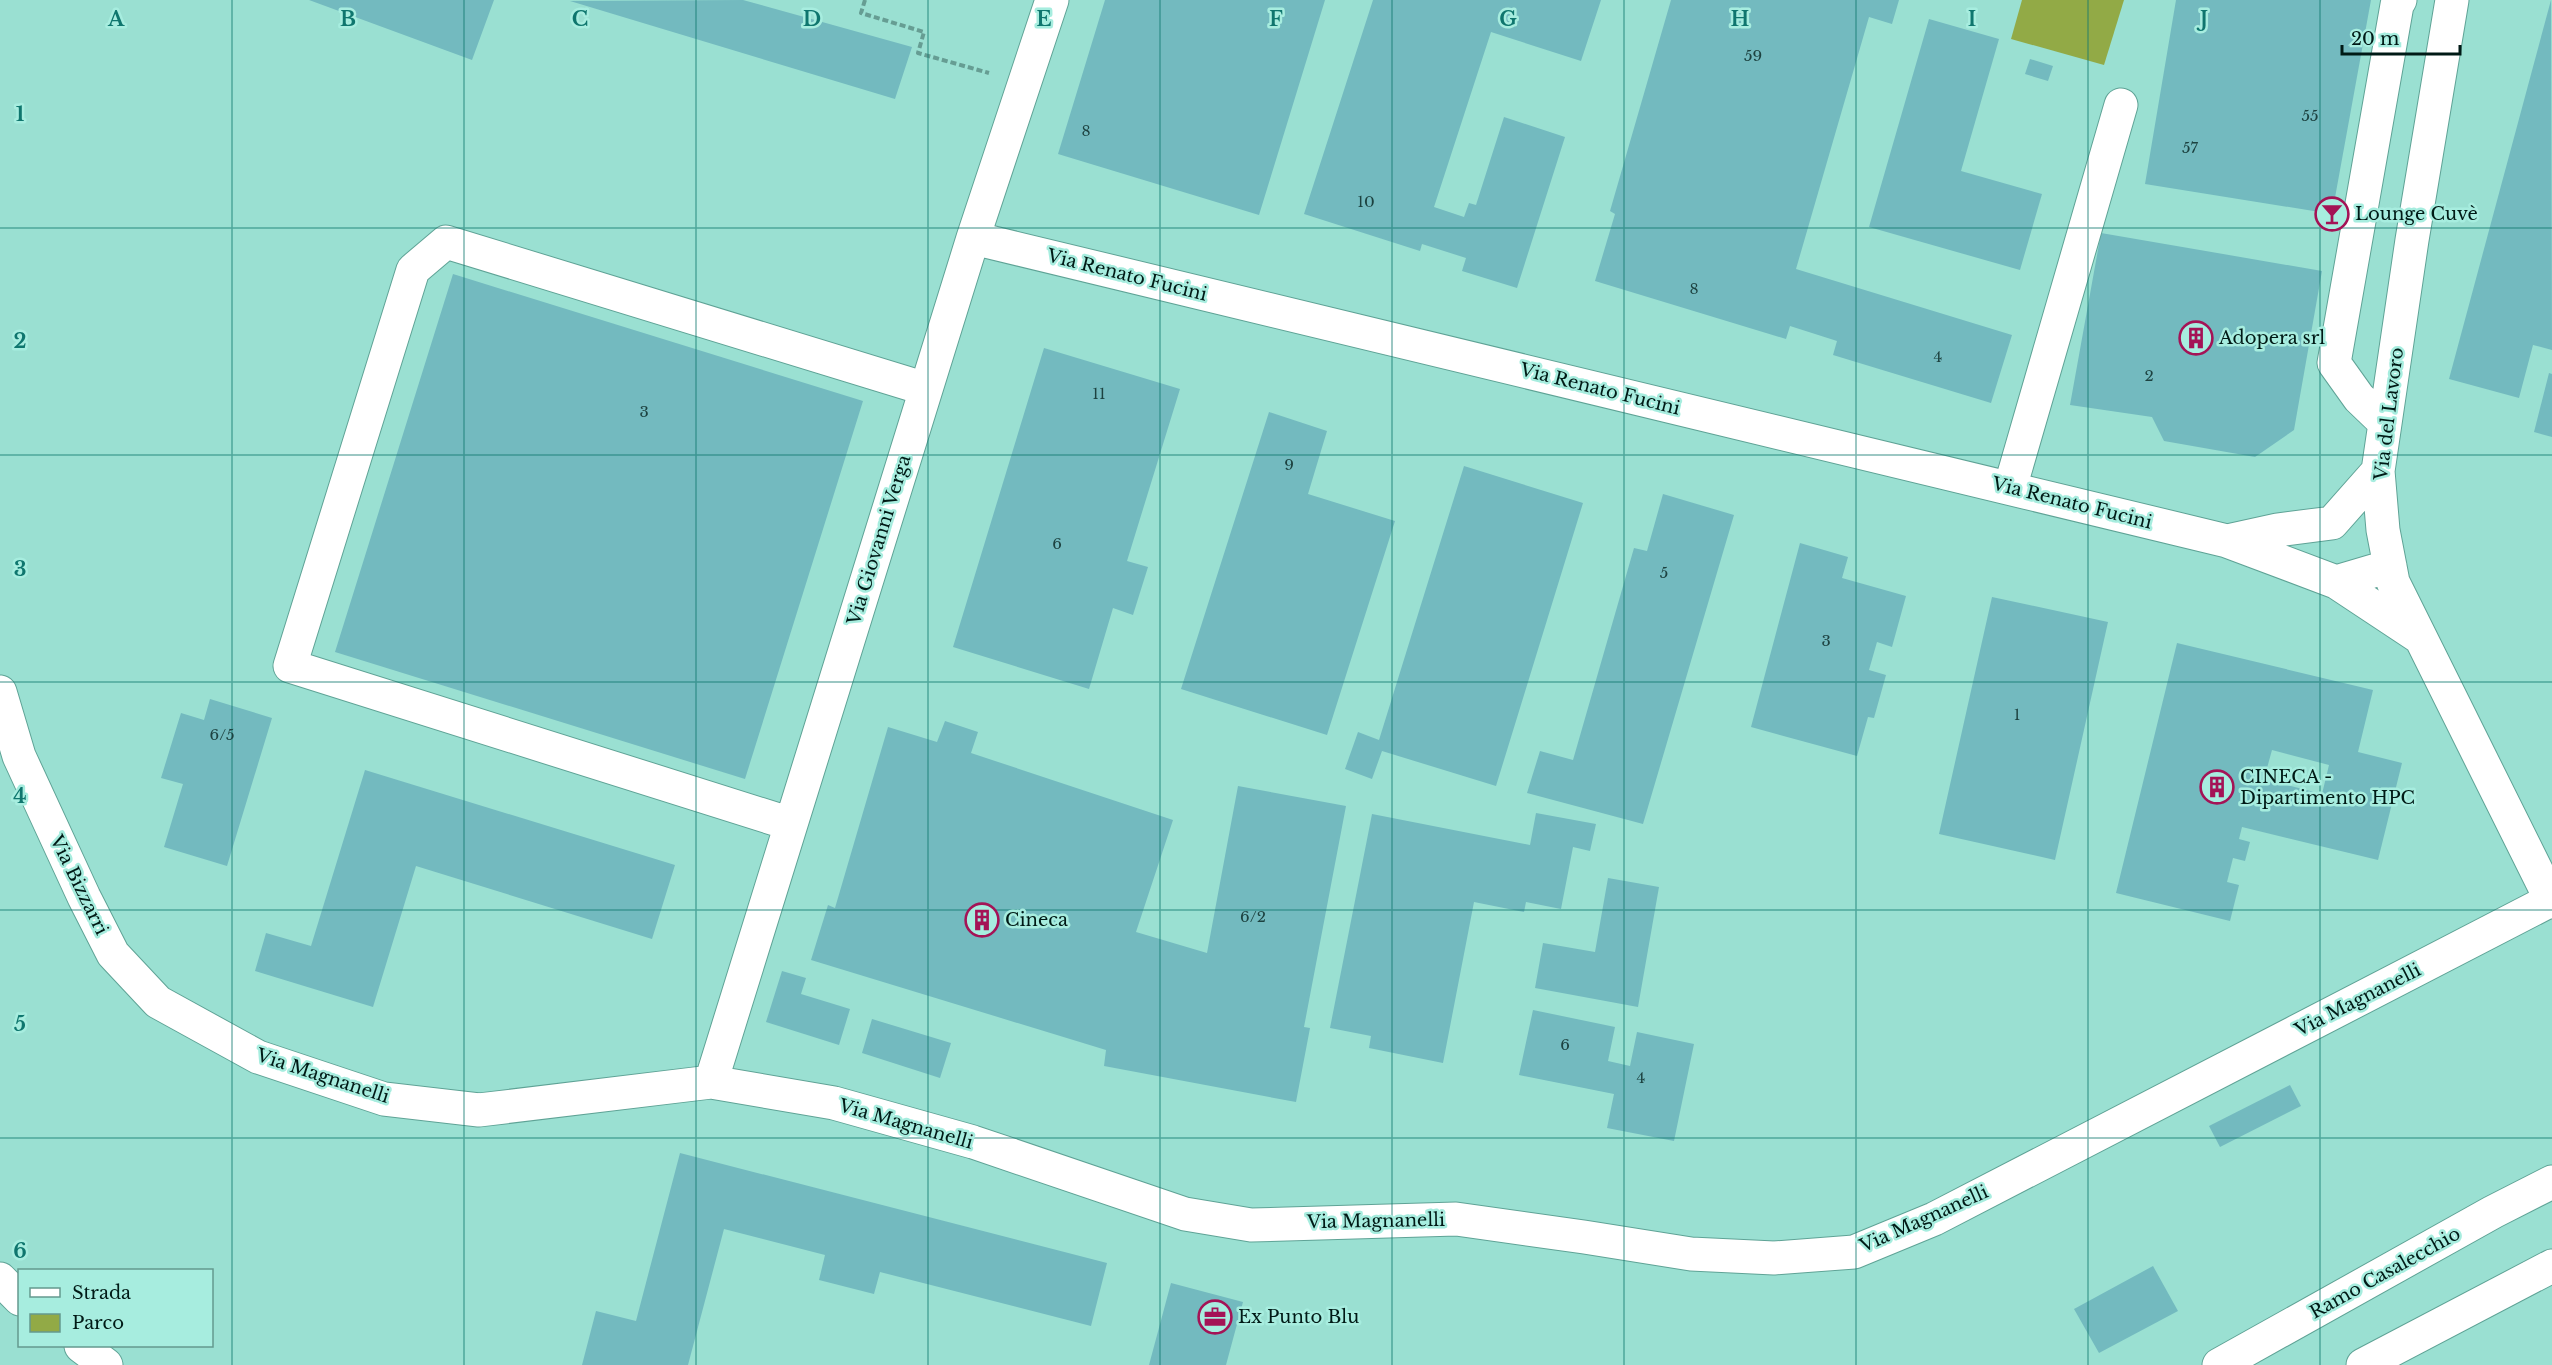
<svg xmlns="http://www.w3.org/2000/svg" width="2552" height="1365" font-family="'Libre Baskerville',serif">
  <rect width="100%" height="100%" fill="#9ae0d2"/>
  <path fill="#92aa46" d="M2022 0H2124L2104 65 2011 39Z"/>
  <path fill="#73babf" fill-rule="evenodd" d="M309 0H494L472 60Z
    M743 0 912 47 895 99 570 1Z
    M1105 0H1325L1259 215 1058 154Z
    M1373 0H1601L1581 61 1491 32 1434 207 1464 217 1469 203 1476 205 1504 117 1565 137 1517 288 1462 271 1466 258 1422 244 1420 251 1304 214Z
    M1671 0H1899L1892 24 1869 17 1796 269 2012 335 1991 403 1833 355 1837 341 1790 326 1786 339 1595 281 1615 214 1610 211Z
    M2176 0H2371L2332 214 2145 184Z
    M2551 0 2552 350 2533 345 2519 398 2449 379Z
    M1929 19 1999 39 1961 171 2042 194 2020 270 1869 227Z
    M2030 59 2053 66 2048 81 2025 74Z
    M2101 233 2322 271 2294 430 2255 457 2164 441 2152 417 2070 405Z
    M453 274 863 401 745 779 335 652Z
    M1044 348 1180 389 1127 561 1148 567 1133 615 1113 608 1089 689 953 647Z
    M2549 373 2552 374V437L2534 432Z
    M1269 412 1327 431 1308 494 1395 521 1327 735 1181 689Z
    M1464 466 1583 503 1496 786 1382 751 1372 779 1345 769 1358 732 1379 740Z
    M1663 494 1734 515 1643 824 1527 793 1540 751 1573 760 1634 548 1647 551Z
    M1800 543 1848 557 1842 578 1906 596 1892 647 1877 642 1869 670 1886 675 1874 718 1868 717 1857 756 1751 727Z
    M1992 597 2108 622 2055 860 1939 834Z
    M2177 643 2373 690 2358 752 2402 763 2378 860 2242 827 2239 839 2250 842 2245 861 2233 858 2227 882 2239 885 2230 921 2116 893ZM2272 750 2329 765 2322 794 2264 779Z
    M210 699 272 718 227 866 164 847 183 784 161 778 181 713 204 720Z
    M945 721 978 732 971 753 1173 820 1136 932 1207 953 1238 786 1346 806 1304 1027 1310 1028 1296 1102 1104 1066 1106 1050 811 960 828 905 835 908 888 727 937 742Z
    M365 770 675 865 652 939 416 866 373 1007 255 971 266 933 311 946Z
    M1536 813 1596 824 1590 851 1573 847 1561 909 1526 902 1524 912 1474 902 1443 1063 1369 1048 1371 1036 1330 1028 1372 814 1530 845Z
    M1608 878 1659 887 1638 1007 1535 988 1543 943 1595 952Z
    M782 971 806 978 801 994 850 1009 839 1045 766 1022Z
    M1533 1010 1615 1027 1608 1061 1630 1066 1637 1032 1694 1044 1674 1141 1607 1128 1614 1094 1519 1075Z
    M872 1019 951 1043 940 1078 862 1053Z
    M2290 1085 2301 1106 2220 1147 2209 1126Z
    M680 1153 1107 1263 1091 1326 880 1272 874 1294 819 1280 825 1255 724 1229 688 1365H582L596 1311 636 1321Z
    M2153 1266 2178 1311 2099 1353 2074 1309Z
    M1171 1283 1243 1302 1226 1365H1149Z"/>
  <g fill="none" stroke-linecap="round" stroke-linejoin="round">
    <defs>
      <path id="minor" d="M2452 0 2412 240 2378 471 2383 530 2393 582 2552 902
        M973 238 2227 541 2336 582 2390 566
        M2385 423 2359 398 2334 363 2397 5 2400 0
        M2010 488 2121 105
        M2227 541 2277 530 2332 523 2378 471
        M2336 582 2419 637
        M0 692 19 756 84 897 113 954 158 1002 258 1057 384 1099 479 1110 711 1082 834 1103 973 1142 1185 1214 1251 1225 1456 1219 1584 1237 1691 1254 1774 1258 1854 1252 1934 1219 2551 900
        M791 824 290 666 413 270 446 242 926 389
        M711 1082 973 238 1052 0"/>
      <path id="highway" d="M0 1279 20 1299
        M81 1346 106 1365
        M2219 1365 2493 1212 2552 1182
        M2363 1365 2552 1266"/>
    </defs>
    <use href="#minor" stroke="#5fa396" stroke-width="35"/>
    <use href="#highway" stroke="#5fa396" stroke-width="35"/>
    <path stroke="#669d93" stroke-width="4" stroke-dasharray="6 3" stroke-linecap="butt" d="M865 0 861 13 924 32 918 53 989 73"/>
    <use href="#minor" stroke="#fff" stroke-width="33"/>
    <use href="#highway" stroke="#fff" stroke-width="33"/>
  </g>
  <path fill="none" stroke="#0f766e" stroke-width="1.5" stroke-opacity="0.55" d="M232 0V1365M464 0V1365M696 0V1365M928 0V1365M1160 0V1365M1392 0V1365M1624 0V1365M1856 0V1365M2088 0V1365M2320 0V1365M0 228H2552M0 455H2552M0 682H2552M0 910H2552M0 1138H2552"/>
  <defs>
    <symbol id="bar-ring" viewBox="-11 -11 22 22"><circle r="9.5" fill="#a7eddf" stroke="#a41356" stroke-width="1.5"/><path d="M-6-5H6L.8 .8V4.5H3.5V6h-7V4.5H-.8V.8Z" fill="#a41356"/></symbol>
    <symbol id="building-ring" viewBox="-11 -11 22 22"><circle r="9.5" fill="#a7eddf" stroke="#a41356" stroke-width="1.5"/><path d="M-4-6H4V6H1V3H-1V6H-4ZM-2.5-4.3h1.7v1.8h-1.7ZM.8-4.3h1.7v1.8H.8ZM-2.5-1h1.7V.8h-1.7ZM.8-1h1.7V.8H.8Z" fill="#a41356"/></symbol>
    <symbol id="office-ring" viewBox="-11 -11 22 22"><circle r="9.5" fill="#a7eddf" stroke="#a41356" stroke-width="1.5"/><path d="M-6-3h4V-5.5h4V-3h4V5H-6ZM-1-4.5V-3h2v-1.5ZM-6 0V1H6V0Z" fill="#a41356"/></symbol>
  </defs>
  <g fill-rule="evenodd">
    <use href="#bar-ring" x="2313" y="195" width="38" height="38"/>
    <use href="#building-ring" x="2177" y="319" width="38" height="38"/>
    <use href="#building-ring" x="2198" y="768" width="38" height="38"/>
    <use href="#building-ring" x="963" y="901" width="38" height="38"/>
    <use href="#office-ring" x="1196" y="1298" width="38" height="38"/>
  </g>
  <g text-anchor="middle" stroke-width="5" stroke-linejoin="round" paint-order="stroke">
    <g font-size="15" fill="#1d4240">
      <text x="1753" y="61">59</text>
      <text x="2310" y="121">55</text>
      <text x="1086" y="136">8</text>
      <text x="2190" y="153">57</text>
      <text x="1366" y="207">10</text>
      <text x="1694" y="294">8</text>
      <text x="1938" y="362">4</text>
      <text x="2149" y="381">2</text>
      <text x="1099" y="399">11</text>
      <text x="644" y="417">3</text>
      <text x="1289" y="470">9</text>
      <text x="1057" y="549">6</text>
      <text x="1664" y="578">5</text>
      <text x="1826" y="646">3</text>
      <text x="2017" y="720">1</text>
      <text x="222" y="740">6/5</text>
      <text x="1253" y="922">6/2</text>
      <text x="1565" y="1050">6</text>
      <text x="1641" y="1083">4</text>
    </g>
    <g font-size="18" fill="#001a16" stroke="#a7eddf" text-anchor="start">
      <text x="2355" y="220">Lounge Cuvè</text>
      <text x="2219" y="344">Adopera srl</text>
      <text x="2240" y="783">CINECA -<tspan x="2240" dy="21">Dipartimento HPC</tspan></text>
      <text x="1005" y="926">Cineca</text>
      <text x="1238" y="1323">Ex Punto Blu</text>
    </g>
    <g font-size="18" fill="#001a16" stroke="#a7eddf">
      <text transform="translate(1127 275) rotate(14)" y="6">Via Renato Fucini</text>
      <text transform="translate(1600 389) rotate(14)" y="6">Via Renato Fucini</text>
      <text transform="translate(2389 414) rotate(-83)" y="6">Via del Lavoro</text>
      <text transform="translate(2072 503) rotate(14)" y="6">Via Renato Fucini</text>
      <text transform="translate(879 540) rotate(-73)" y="6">Via Giovanni Verga</text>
      <text transform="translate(79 885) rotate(64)" y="6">Via Bizzarri</text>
      <text transform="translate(2358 1000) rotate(-27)" y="6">Via Magnanelli</text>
      <text transform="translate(323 1076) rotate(18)" y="6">Via Magnanelli</text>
      <text transform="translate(906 1124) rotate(16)" y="6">Via Magnanelli</text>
      <text transform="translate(1924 1219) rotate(-24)" y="6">Via Magnanelli</text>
      <text transform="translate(1376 1221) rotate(-1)" y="6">Via Magnanelli</text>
      <text transform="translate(2385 1273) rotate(-29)" y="6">Ramo Casalecchio</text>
    </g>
  </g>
  <g font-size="20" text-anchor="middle" font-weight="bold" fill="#0f766e" stroke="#a7eddf" stroke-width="5" stroke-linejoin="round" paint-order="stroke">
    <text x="116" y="26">A</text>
    <text x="348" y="26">B</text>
    <text x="580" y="26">C</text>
    <text x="812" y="26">D</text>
    <text x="1044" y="26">E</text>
    <text x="1276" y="26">F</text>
    <text x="1508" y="26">G</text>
    <text x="1740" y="26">H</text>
    <text x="1972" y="26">I</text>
    <text x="2204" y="26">J</text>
    <text x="20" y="121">1</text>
    <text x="20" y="348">2</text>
    <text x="20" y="576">3</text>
    <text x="20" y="803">4</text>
    <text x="20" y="1031">5</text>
    <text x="20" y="1258">6</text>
  </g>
  <rect x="18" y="1269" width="195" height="78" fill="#a7eddf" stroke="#64998f" stroke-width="1.5"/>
  <rect x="30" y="1288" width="30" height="9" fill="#ffffff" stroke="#64998f" stroke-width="1.5"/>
  <text x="72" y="1299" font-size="18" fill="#001a16">Strada</text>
  <rect x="30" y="1314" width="30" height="18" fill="#92aa46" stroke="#64998f" stroke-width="1.5"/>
  <text x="72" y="1329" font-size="18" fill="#001a16">Parco</text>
  <path d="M2342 45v9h118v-9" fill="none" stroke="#001a16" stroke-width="3"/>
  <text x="2351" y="45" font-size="18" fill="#001a16" stroke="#a7eddf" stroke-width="4.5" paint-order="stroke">20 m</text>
</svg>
